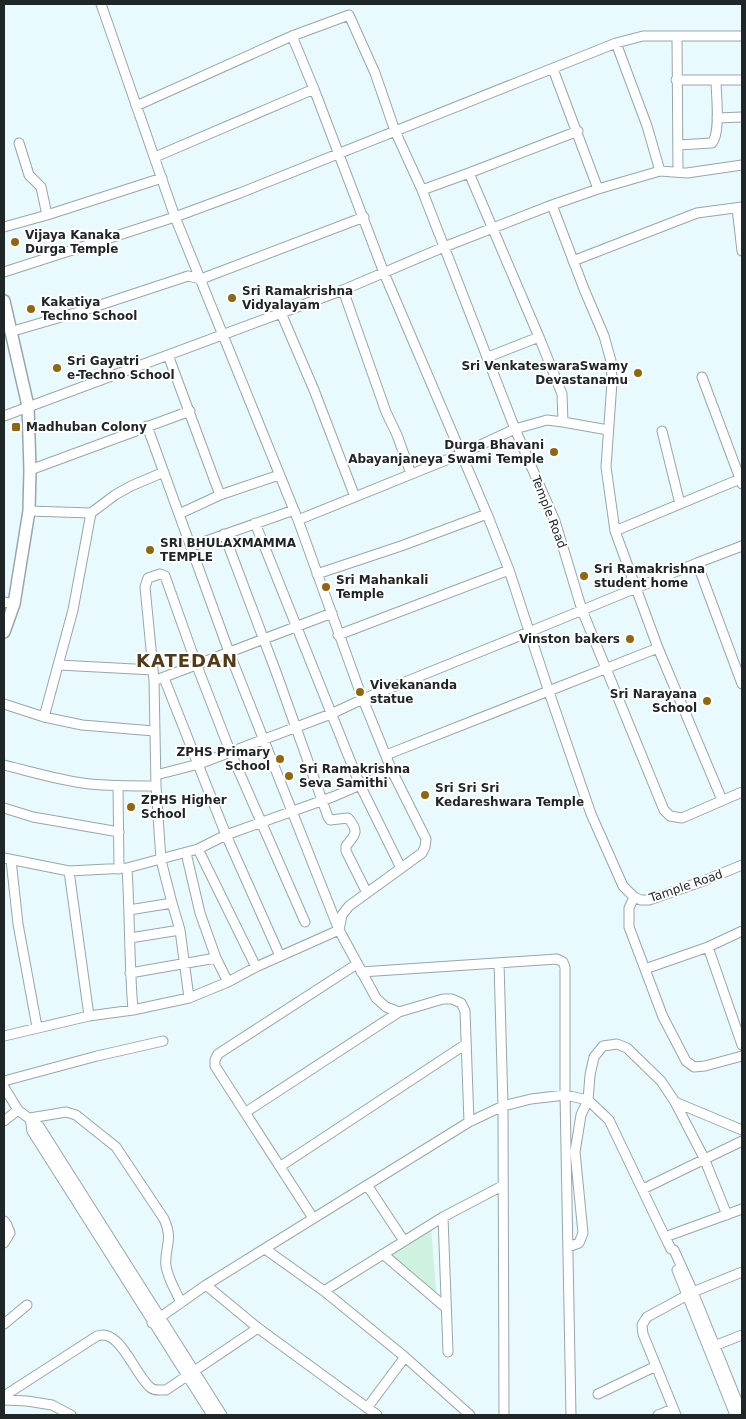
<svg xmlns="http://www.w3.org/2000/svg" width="746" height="1419" font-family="'DejaVu Sans',sans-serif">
  <rect width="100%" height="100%" fill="#e9faff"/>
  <path fill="#cff2e0" d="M431 1227 437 1301 384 1255Z"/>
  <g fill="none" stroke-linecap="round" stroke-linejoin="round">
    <defs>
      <path id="minor" d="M292 36 314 89 384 273 487 514 509 570 549 692 591 814 623 886 634 897 641 900H649L706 880 742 865
        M677 36 678 172
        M616 43 647 126 660 171
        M553 69 598 189
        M676 80H742
        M136 106 292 36 349 15 375 73 395 131 422 190 515 429 555 521 582 610 664 810 670 816 682 818 742 792
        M717 118 742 117
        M19 143 29 175 41 187 47 215
        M678 145 712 143C721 132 716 95 716 80
        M155 157 314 89
        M469 173 578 131
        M422 190 469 173 539 337 488 357
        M552 205 584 289 604 336 611 361 612 382 606 467 615 531 658 648 722 800
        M737 208 742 251
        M4 227 47 215 162 178
        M573 261 697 213 742 207
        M4 272 175 217 240 193 616 43 643 36H742
        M343 290 386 412 397 435 411 474
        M281 313 314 390 355 497
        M10 332 85 310 188 276 201 279 364 217
        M168 355 220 495 179 514
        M702 377 742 484
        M4 416 343 290 444 247 552 205 598 189 660 171 687 173 742 165
        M563 422 608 430
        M147 426 229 652 339 930 376 998 386 1007 399 1012
        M662 431 680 504
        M30 470 190 411
        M220 495 279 475
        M29 511 91 513 115 495 131 486 164 472
        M298 520 461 454 515 429 547 420 563 422 562 394 539 337
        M255 523 360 785 401 868
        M615 531 740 479
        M224 534 276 672 328 817 330 820 348 818C360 832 355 835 346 846V851L367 893
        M192 546 294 510
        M697 563 742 546
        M317 574 401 546 487 514
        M4 602 14 604
        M338 635 509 570
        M59 665 153 670
        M164 678 226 835 280 956
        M159 679 332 613
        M4 704 44 717 82 725 154 731
        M44 717 73 610 91 513
        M386 755 658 648
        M4 765C32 772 61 781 90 784 112 786 134 786 156 786
        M156 775 199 764 331 714 363 699 529 632 697 563 742 684
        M118 786 119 869
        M4 808 33 817 119 832
        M198 849 256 967
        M186 853 200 913 216 958 228 982
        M4 858 69 871 127 868 198 849 226 835 335 796 392 771
        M11 860 18 924 37 1027
        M127 868C130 915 129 963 133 1010
        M69 871 89 1016
        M634 897 629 908V927L663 1017 686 1061 694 1067 705 1066 742 1056
        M129 910 172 903
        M130 938 180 930
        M708 947 742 1045
        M499 963 503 1106 504 1415
        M645 969 708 947 742 931
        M361 972 557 959 563 962 565 967V1095L571 1415
        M130 973 216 958
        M189 998 180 930 172 903 161 860 156 786 154 680 145 587 148 578 160 574 165 576 197 666 230 751 305 922
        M4 1036 89 1016 133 1010 189 998 228 982 256 967 339 930 342 915 349 906 422 853 425 847 426 839 392 771 360 692 298 520 175 217 101 4
        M4 1081 97 1056 163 1041
        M4 1087 18 1110 39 1126 222 1415
        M675 1102 704 1158 727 1215
        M246 1112 399 1012 443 999H452L461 1003 465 1011 469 1122
        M30 1118 32 1131 212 1415
        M30 1118 66 1112 76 1115 116 1147 164 1219C174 1241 164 1247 166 1266 168 1279 176 1291 181 1303
        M4 1121 18 1110
        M281 1166 466 1044
        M367 1185 404 1241
        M643 1189 742 1141
        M443 1217 448 1352
        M313 1218 215 1066V1060L218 1054 357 964
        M4 1221 7 1225 10 1233 4 1243
        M665 1237 742 1209
        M568 1247 579 1243 583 1233 575 1152 581 1115 588 1100 590 1075 594 1057 603 1046 617 1044 627 1048 661 1081 675 1102 742 1130
        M265 1249 324 1291 405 1357 470 1415
        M383 1254 445 1307
        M677 1270 735 1415
        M206 1285 258 1328 377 1415
        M324 1291 443 1217 502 1186
        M152 1323 206 1285 469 1122 503 1106 531 1099 565 1095 588 1100 609 1120 665 1237 671 1249 674 1250 693 1292 742 1413
        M4 1324 27 1305
        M714 1346 742 1335
        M598 1394 656 1366
        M4 1396 97 1336C120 1327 135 1376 151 1388 155 1391 160 1390 166 1390L258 1328
        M4 1400 27 1401 52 1405 71 1415
        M367 1408 405 1357
        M658 1415 673 1409
        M676 1415 643 1334 642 1325 647 1317 693 1292 742 1272"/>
      <path id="tertiary" d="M4 301 28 406 30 470 29 511 14 604 4 632"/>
    </defs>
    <use href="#minor" stroke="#97a6ab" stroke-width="11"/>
    <use href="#tertiary" stroke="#97a6ab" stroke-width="14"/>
    <use href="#minor" stroke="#fff" stroke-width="9"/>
    <use href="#tertiary" stroke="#fff" stroke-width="11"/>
  </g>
  <g fill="#91660f" stroke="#fff" stroke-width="2">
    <circle cx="15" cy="242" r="5"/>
    <circle cx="232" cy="298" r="5"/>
    <circle cx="31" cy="309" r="5"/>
    <circle cx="57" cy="368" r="5"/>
    <circle cx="638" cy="373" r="5"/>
    <rect x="11" y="422" width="10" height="10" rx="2.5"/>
    <circle cx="554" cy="452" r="5"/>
    <circle cx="150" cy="550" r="5"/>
    <circle cx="584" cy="576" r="5"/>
    <circle cx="326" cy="587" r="5"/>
    <circle cx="630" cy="639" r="5"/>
    <circle cx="360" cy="692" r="5"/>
    <circle cx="707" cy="701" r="5"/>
    <circle cx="280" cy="759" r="5"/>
    <circle cx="289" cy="776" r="5"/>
    <circle cx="425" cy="795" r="5"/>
    <circle cx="131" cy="807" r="5"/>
  </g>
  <g text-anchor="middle" stroke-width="4" stroke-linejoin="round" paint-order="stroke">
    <g font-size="12" font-weight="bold" fill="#202628" stroke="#fff" text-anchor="start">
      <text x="25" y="239">Vijaya Kanaka<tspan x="25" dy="14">Durga Temple</tspan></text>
      <text x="242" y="295">Sri Ramakrishna<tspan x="242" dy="14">Vidyalayam</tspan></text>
      <text x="41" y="306">Kakatiya<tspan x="41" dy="14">Techno School</tspan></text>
      <text x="67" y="365">Sri Gayatri<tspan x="67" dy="14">e-Techno School</tspan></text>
      <text x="628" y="370" text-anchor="end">Sri VenkateswaraSwamy<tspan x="628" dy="14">Devastanamu</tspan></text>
      <text x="26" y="431">Madhuban Colony</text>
      <text x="544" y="449" text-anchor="end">Durga Bhavani<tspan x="544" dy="14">Abayanjaneya Swami Temple</tspan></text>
      <text x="160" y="547">SRI BHULAXMAMMA<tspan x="160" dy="14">TEMPLE</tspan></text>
      <text x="594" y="573">Sri Ramakrishna<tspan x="594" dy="14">student home</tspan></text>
      <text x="336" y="584">Sri Mahankali<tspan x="336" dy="14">Temple</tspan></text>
      <text x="620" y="643" text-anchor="end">Vinston bakers</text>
      <text x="370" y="689">Vivekananda<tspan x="370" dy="14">statue</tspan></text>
      <text x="697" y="698" text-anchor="end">Sri Narayana<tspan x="697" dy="14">School</tspan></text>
      <text x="270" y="756" text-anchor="end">ZPHS Primary<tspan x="270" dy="14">School</tspan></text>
      <text x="299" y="773">Sri Ramakrishna<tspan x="299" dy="14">Seva Samithi</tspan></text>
      <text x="435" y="792">Sri Sri Sri<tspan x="435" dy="14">Kedareshwara Temple</tspan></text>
      <text x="141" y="804">ZPHS Higher<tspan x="141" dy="14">School</tspan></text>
    </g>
    <g font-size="12" fill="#202628" stroke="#fff">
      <text transform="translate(549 512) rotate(69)" y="4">Temple Road</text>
      <text transform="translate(686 886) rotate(-19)" y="4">Tample Road</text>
    </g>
    <g font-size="18" font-weight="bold" letter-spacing="1" fill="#513b17" stroke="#fff">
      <text x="187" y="667">KATEDAN</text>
    </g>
  </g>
  <rect width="746" height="1419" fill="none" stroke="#202628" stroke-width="10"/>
</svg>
